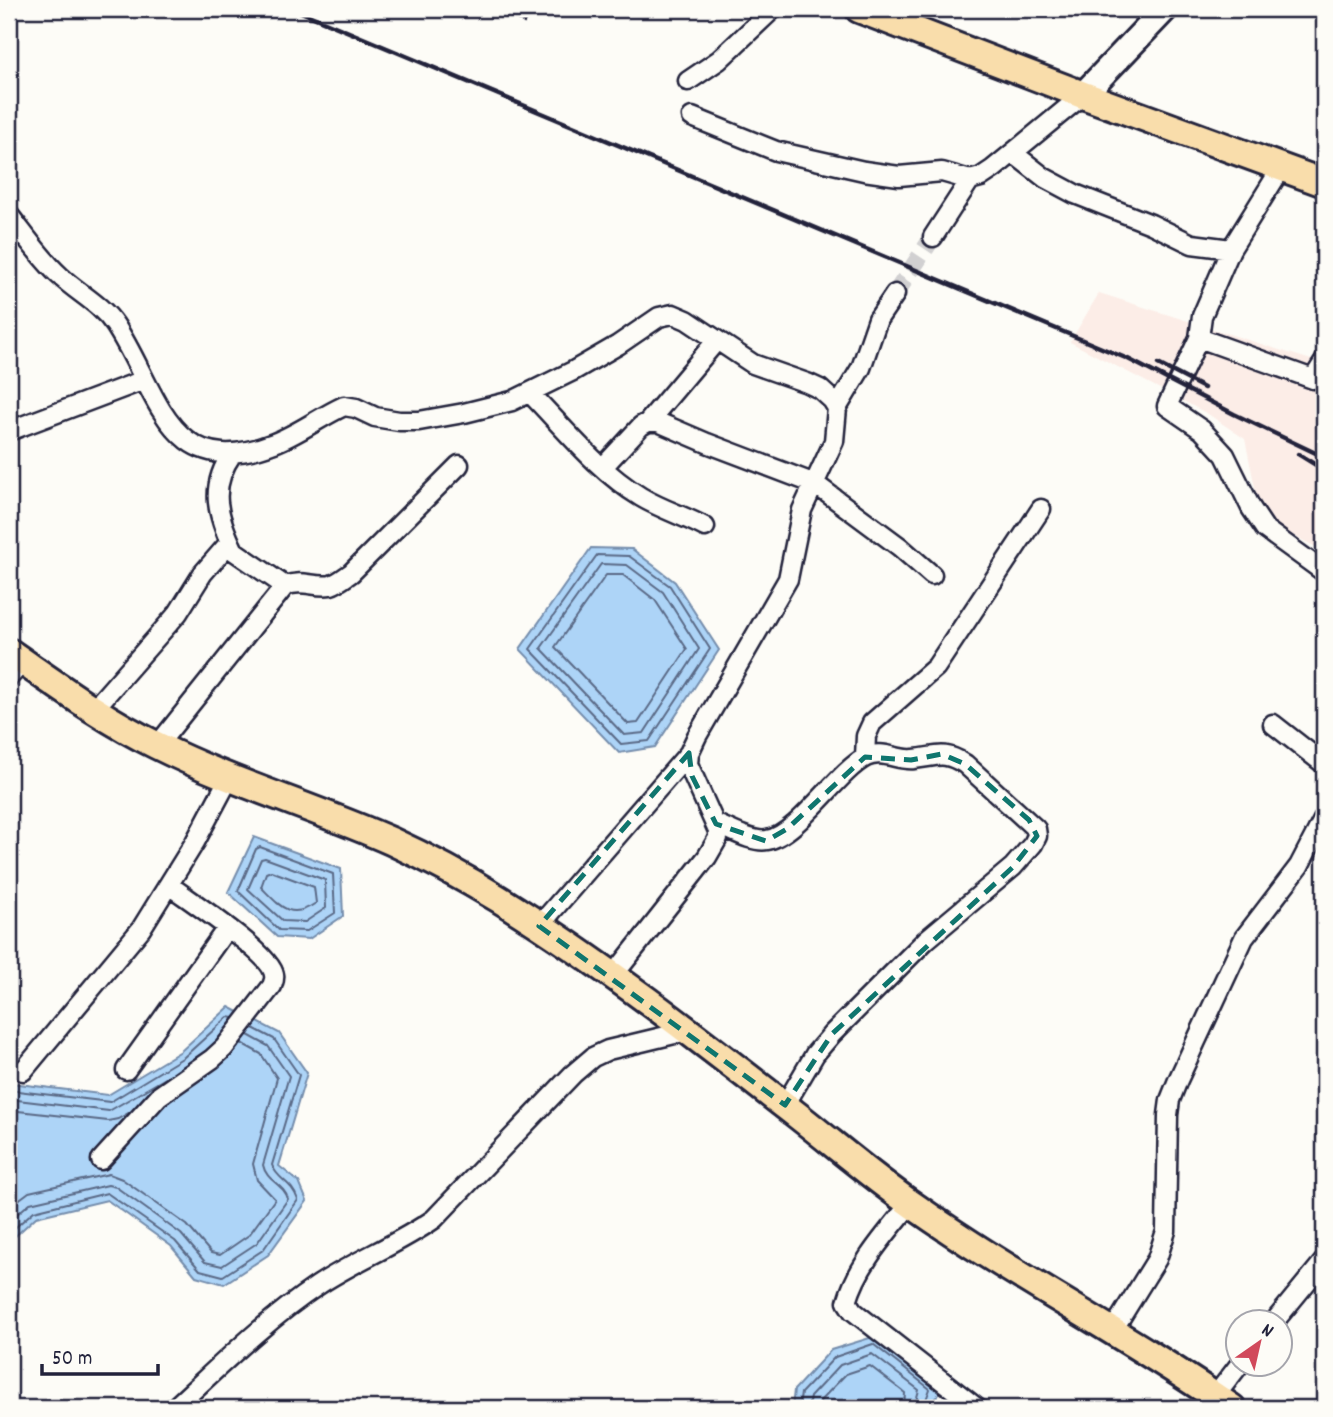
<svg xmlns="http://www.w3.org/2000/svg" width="1333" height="1417" font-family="Dekko,sans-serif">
  <rect width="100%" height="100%" fill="#fdfcf7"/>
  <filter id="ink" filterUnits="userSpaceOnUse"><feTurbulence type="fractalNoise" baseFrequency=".0143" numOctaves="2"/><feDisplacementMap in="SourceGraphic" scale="14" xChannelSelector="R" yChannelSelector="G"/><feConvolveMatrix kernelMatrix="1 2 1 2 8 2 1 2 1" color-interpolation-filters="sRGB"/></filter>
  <g filter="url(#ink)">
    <path fill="#fcede7" d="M1099 293 1324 364V551L1280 529 1260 512 1245 439 1208 414 1070 342Z"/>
    <path fill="#add4f7" stroke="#758dac" stroke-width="2" d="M591 548 632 549 675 582 719 650 655 747 619 753 520 649Z
      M254 837 341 869 343 916 309 939 277 937 228 892Z
      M229 1007 279 1033 307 1073 279 1166 299 1182 307 1201 268 1255 224 1284 196 1276 171 1246 107 1200 36 1217 9 1242 10 1083 108 1095 181 1051Z
      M876 1336 942 1389 929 1408H792L794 1390 831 1350Z"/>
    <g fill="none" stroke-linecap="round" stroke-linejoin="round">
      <path stroke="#5a6986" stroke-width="2" d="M597 555 629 556 670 586 710 649 649 741 621 744 530 649Z
        M601 564 627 565 663 592 699 649 644 733 624 735 541 648Z
        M606 575H623L655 600 687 649 638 723 628 724 555 647Z
        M260 847 333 874 335 913 307 931 279 930 238 891 256 849Z
        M265 858 325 880 326 908 305 922 283 921 248 889 261 859Z
        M271 871 314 887 316 903C290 921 280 906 261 887L266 873Z
        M9 1090 110 1102 184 1057 228 1017 234 1018
        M9 1099 109 1111 169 1076
        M9 1110 108 1121 118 1119 130 1112
        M9 1207 29 1192 109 1174 122 1179 187 1225 211 1253 220 1255 249 1235 275 1199 257 1180 253 1164 277 1078 261 1054 241 1043
        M9 1221 30 1203 108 1185 116 1187 181 1234 205 1262 222 1266 257 1243 288 1199C284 1184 266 1181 263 1165L289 1076 268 1046 248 1035
        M9 1233 34 1211 107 1193 175 1241 200 1270 223 1276 263 1250 298 1200C292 1181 277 1180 272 1165L299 1075 274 1039 253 1028
        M799 1408 801 1393 835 1357 873 1344 930 1389 923 1408
        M808 1408 810 1397 840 1365 872 1354 919 1390 914 1408
        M818 1408 820 1401 846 1374 870 1366 905 1393 904 1408"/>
    </g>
    <path fill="#facbc1" stroke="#22223b" stroke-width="2" d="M503 9H533L524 23Z"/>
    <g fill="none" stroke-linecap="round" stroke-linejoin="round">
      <path stroke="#d1d0d1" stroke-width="18" stroke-dasharray="18 9" stroke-linecap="butt" d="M895 294 933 237"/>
      <defs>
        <path id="minor" d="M688 81 719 60 773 9
          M692 117 776 151 864 171 899 176 942 172 970 180 981 177 993 169 1083 95
          M1013 153 1045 178 1075 194 1151 224 1192 244 1231 249 1282 167
          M9 215C25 235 41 259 60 276 78 293 101 304 115 325 159 392 168 484 274 443 298 434 320 417 344 406L356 408 375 417 399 421H419L464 413 512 401 573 371 618 345 659 317 673 314 687 320 753 364 807 383 820 389 832 400 837 408 834 441 802 510 788 579 697 736 689 753 688 764 718 831V838L707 857 613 976
          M933 237 970 180
          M1199 338 1202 316 1231 249
          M1324 362 1313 379 1199 338 1167 406 1202 430 1225 455 1251 508 1265 529 1324 572
          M530 393C565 429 598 471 641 497 661 509 684 516 705 527
          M837 408 861 368 878 319 895 294
          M648 422 717 340
          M9 431 144 380
          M232 454C208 488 218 517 234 551L285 586
          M603 467 641 426 648 422H658L707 443 815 484 900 547 932 575
          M9 677 23 662
          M93 710 178 613 203 573 230 542
          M1273 724 1324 764
          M157 746 285 586C303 579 314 588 331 585 338 583 345 577 351 573L459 465
          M865 757 866 736 872 723 936 667 1041 509
          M716 824C730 829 752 843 767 840 797 836 838 771 866 757 882 749 898 761 914 759 937 757 943 750 965 764L1036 829 1037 836 1033 844 1013 867 926 940 832 1034 815 1054 785 1105
          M539 926 689 753
          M126 1070 227 928
          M23 1071 141 929 195 842 229 778
          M101 1160 159 1096 212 1059 224 1048 272 986C273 983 275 979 274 975 272 954 189 900 169 885
          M910 1204C886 1234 858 1264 847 1302L853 1311 977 1408
          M1274 1322 1324 1261
          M1113 1330 1157 1259 1166 1231 1168 1115 1170 1100 1178 1080 1244 938 1299 866 1324 818
          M174 1408C220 1366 265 1321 317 1286 354 1261 397 1245 434 1219L573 1074 593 1057 608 1050 687 1031
          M1206 1408 1240 1364"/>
        <path id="secondary" d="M1083 95 1165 9"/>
        <path id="primary" d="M859 9 1083 95 1324 183
          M9 652C57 685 103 719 156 745 232 783 314 807 391 841 428 858 465 878 499 899 602 963 698 1038 793 1112 833 1143 872 1177 914 1206 1016 1278 1129 1336 1232 1408"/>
      </defs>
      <use href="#minor" stroke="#22223b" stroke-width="23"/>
      <use href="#secondary" stroke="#22223b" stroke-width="30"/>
      <use href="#primary" stroke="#22223b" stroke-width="32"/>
      <use href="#minor" stroke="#fdfcf7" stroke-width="18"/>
      <use href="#secondary" stroke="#fdfcf7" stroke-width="24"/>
      <use href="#primary" stroke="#f9ddab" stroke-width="26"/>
      <path stroke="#22223b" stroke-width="4.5" d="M294 9 1128 359 1234 414 1324 457
        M1158 364 1204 388
        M1298 454 1324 470"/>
    </g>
  </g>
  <path fill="none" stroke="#0f766e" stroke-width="5" stroke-dasharray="14 9" stroke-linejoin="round" d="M689 753 692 776 716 824 766 841 787 829 865 757 911 760 942 754 965 764 1029 820 1037 836 1013 867 832 1034 785 1105 539 926Z"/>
  <rect width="1333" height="1417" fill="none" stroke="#fdfcf7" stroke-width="35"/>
  <rect x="18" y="18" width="1298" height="1382" fill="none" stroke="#22223b" stroke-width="2.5" filter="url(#ink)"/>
  <g transform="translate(1259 1343) rotate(34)"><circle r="33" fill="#fdfcf7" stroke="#a5a5ac" stroke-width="2"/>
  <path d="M0-5L12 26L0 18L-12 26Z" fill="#d1495b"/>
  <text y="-10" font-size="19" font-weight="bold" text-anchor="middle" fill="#22223b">N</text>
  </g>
  <path d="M42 1364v10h116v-10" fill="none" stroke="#22223b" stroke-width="3.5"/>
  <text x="52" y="1364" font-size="21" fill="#22223b" stroke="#fdfcf7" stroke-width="5" paint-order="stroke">50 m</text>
</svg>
